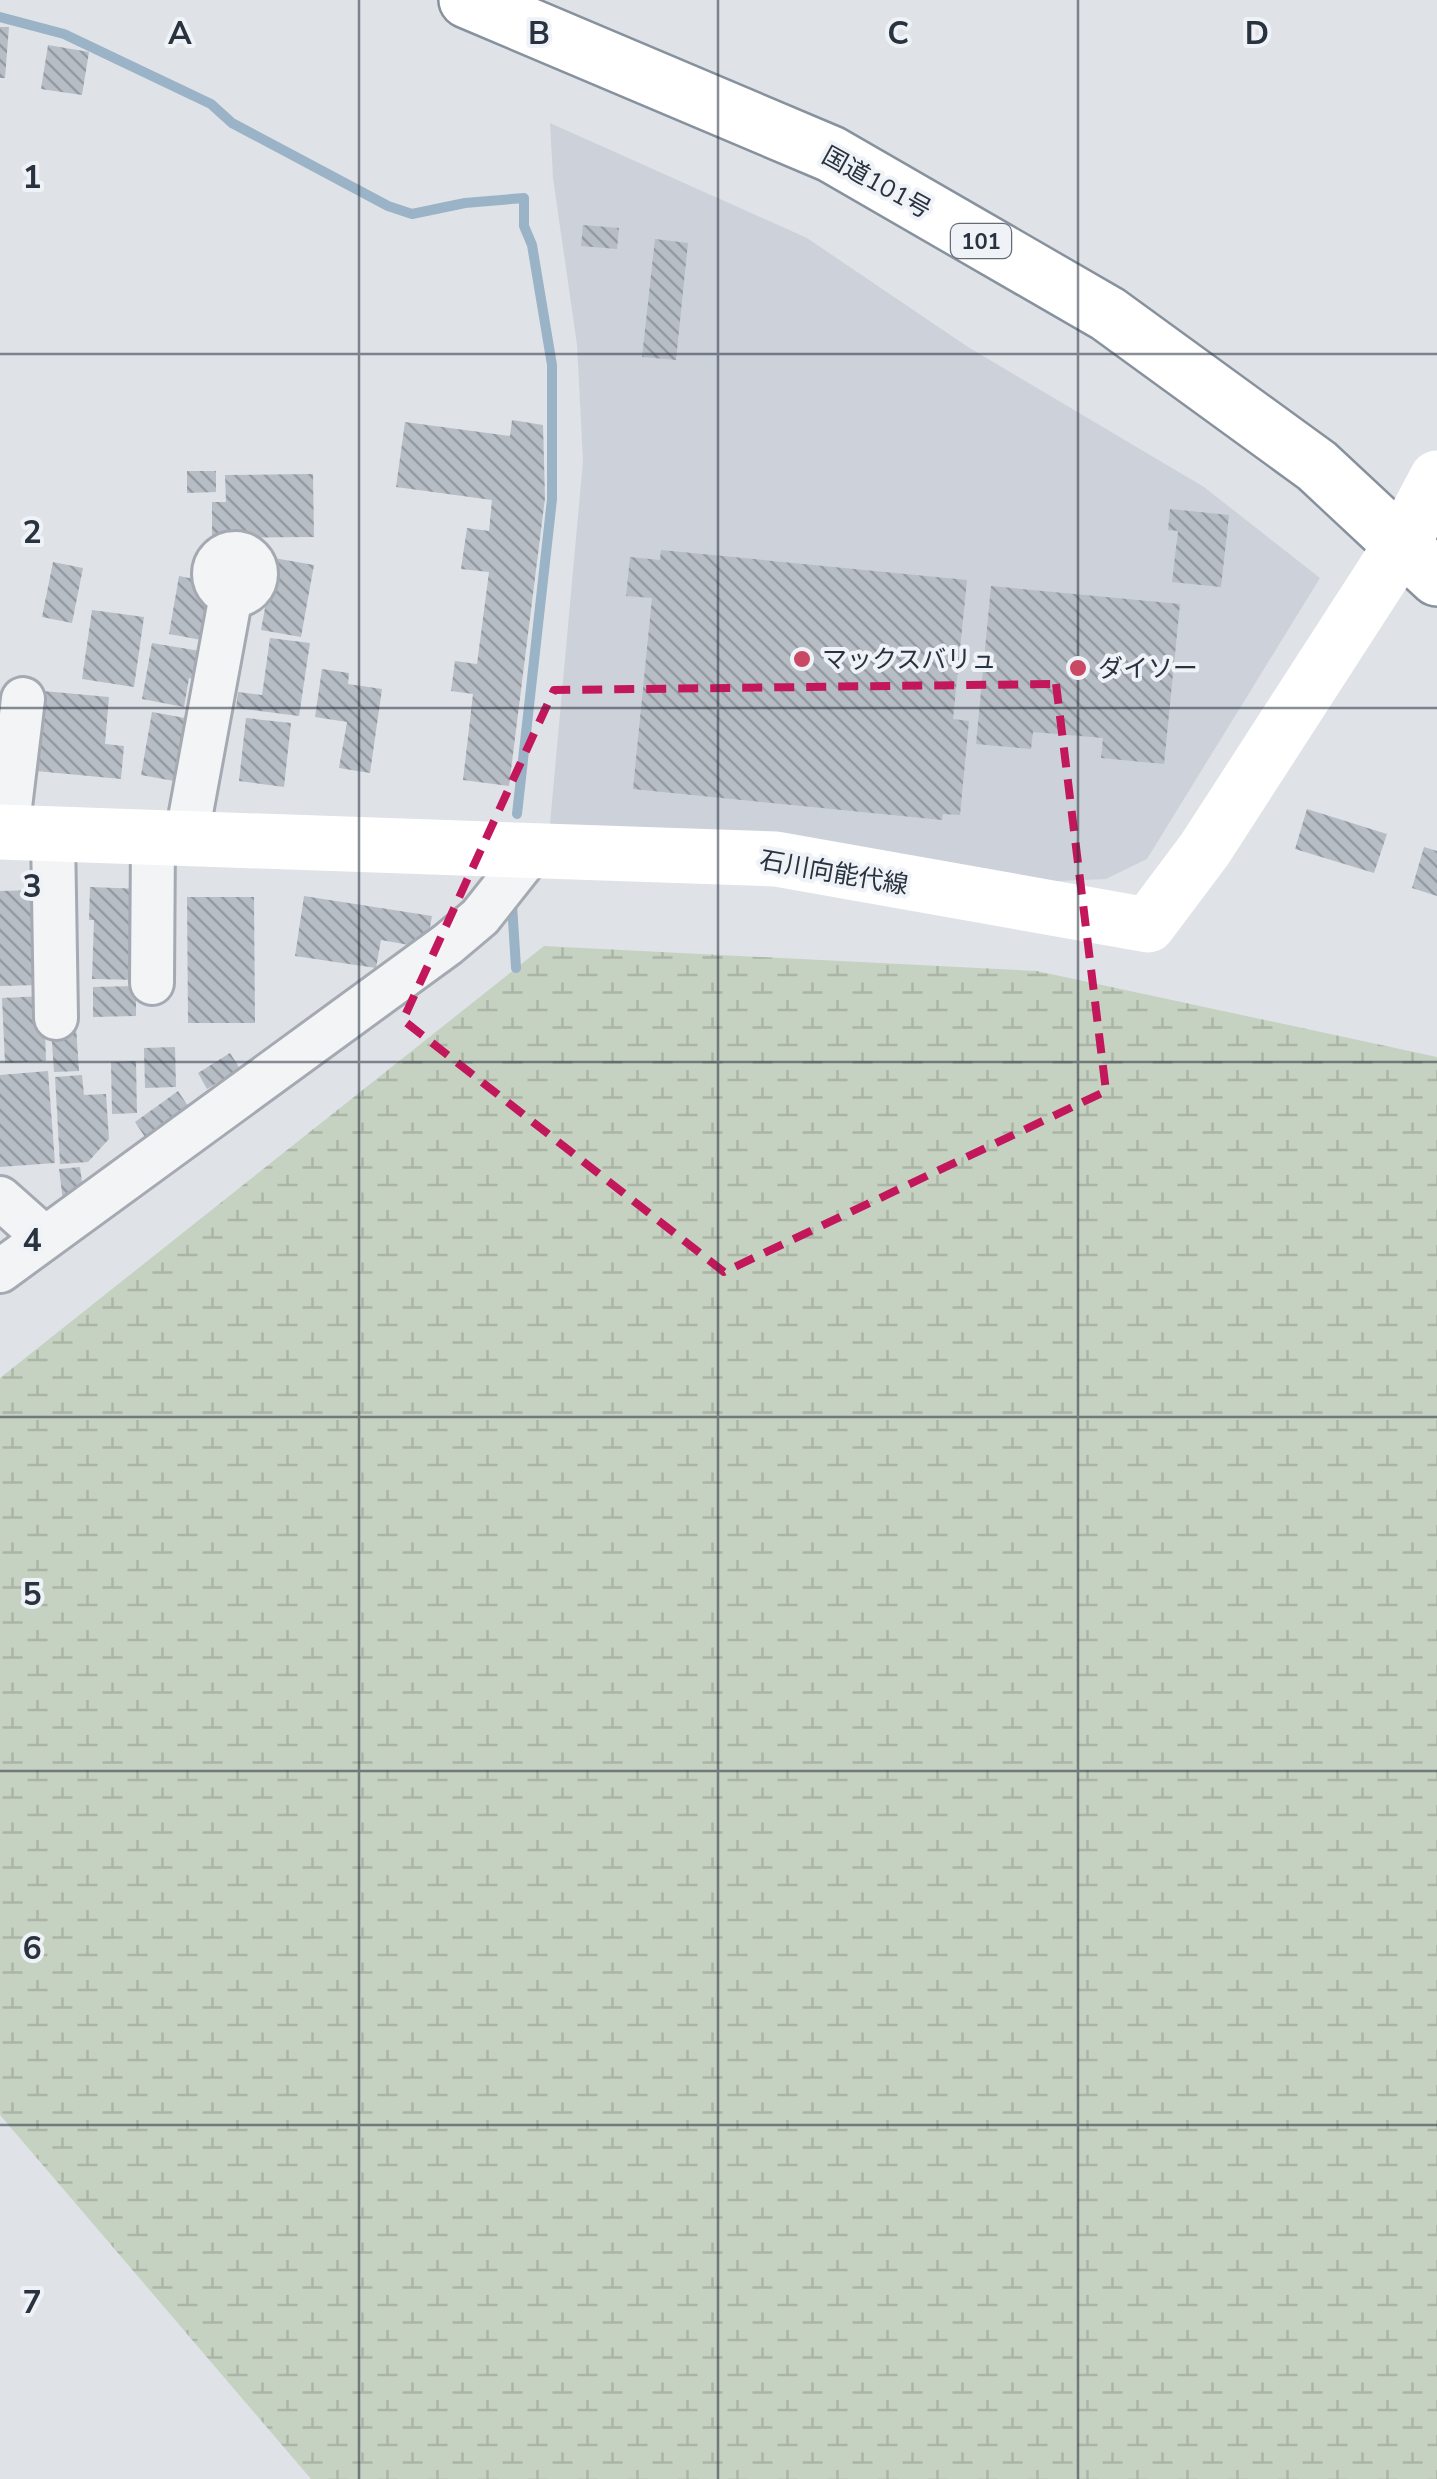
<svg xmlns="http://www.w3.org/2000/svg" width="1437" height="2479" font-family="'Nunito Sans','Noto Sans JP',sans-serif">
  <defs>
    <pattern id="wetland-marsh" width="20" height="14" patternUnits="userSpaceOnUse" patternTransform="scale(2.5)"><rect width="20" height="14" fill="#c6d2c1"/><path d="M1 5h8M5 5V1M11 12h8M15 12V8" fill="none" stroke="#aab5a7"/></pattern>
    <pattern id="building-back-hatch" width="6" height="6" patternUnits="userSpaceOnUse" patternTransform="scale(2.5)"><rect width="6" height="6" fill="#b7bdc5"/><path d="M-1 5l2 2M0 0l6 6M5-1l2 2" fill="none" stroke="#959aa1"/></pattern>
  </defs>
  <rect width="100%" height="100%" fill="#dfe3e8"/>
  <path fill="#cdd2da" d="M550 123 807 238 968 347 1204 487 1320 578 1147 859 1106 879 1034 882 550 824 583 461 577 345 553 178Z"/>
  <path fill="url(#wetland-marsh)" d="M544 946 1037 971 1437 1057V2479H311L0 2115V1378Z"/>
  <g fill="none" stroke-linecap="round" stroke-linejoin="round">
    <path stroke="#9bb3c7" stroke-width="10" d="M0 17 64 34 211 104 232 123 388 206 412 214 465 203 524 198V226L532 245 552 365V499L517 814
      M512 904 516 968"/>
  </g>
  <path fill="url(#building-back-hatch)" d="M0 27H9L5 78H0Z
    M48 45 89 52 82 95 41 89Z
    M583 225 619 228 617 249 581 246Z
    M655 239 688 243 676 360 642 357Z
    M512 420 543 425 545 498 509 786 463 780 473 694 451 691 455 661 477 664 489 572 461 569 467 528 489 531 492 500 396 487 405 422 510 436Z
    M187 471H216V492L187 493Z
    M313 474 314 537 212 538V502H226L225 475Z
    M1170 509 1229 515 1221 587 1172 582 1178 531 1168 530Z
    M661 550 967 580 953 719 969 721 960 815 943 814 942 820 633 789 652 598 626 596 630 557 660 560Z
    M274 558 314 565 301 637 261 630Z
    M53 562 83 568 72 623 42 617Z
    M179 576 204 581 215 599 207 641 169 634Z
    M991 586 1180 604 1164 764 1101 758 1103 738 1033 732 1031 749 976 744Z
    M92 610 144 617 134 687 82 679Z
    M270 638 310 643 299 716 236 708 238 692 262 695Z
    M152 643 206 652 201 680 189 678 184 707 142 699Z
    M322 669 349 673 348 684 382 689 370 773 339 768 347 722 315 717Z
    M43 691 109 697 105 744 124 746 121 779 36 771Z
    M152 712 196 720 185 783 141 775Z
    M246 718 291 723 284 787 239 781Z
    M1307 809 1387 834 1374 873 1295 849Z
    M1424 847 1437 851V896L1412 888Z
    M90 887 142 889 139 980 92 979 94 920H89Z
    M39 890 41 985 0 986V891Z
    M304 896 432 916 426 948 381 940 376 968 295 956Z
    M187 897H254L255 1023H188Z
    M136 986V1016L93 1017V987Z
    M44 996 46 1061 5 1063 2 998Z
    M76 1026 79 1071 54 1072 51 1028Z
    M175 1047 176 1087 145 1088 144 1048Z
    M230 1053 240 1069 207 1089 198 1073Z
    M136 1061 137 1113 112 1114 111 1062Z
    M48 1071 55 1163 0 1167V1075Z
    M82 1075 84 1095 106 1094 109 1139 88 1162 60 1164 55 1077Z
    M178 1091 190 1109 147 1140 135 1122Z
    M80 1167 84 1198 63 1201 59 1169Z"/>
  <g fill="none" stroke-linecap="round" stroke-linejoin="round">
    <defs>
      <path id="street" d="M214 574a21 21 0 1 1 42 0a21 21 0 1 1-42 0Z
        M7 832 23 699
        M53 834 56 1018
        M186 840 231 595
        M152 983 153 838
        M0 1198 45 1238
        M0 1271 448 944 480 917 533 850"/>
      <path id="highway" d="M467 0 831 154 1108 314 1317 466 1437 578"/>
    </defs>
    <use href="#street" stroke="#a5aab2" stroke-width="48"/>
    <use href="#highway" stroke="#87929e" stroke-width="60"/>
    <use href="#street" stroke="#f2f4f6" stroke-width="42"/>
    <path stroke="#fff" stroke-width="55" d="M0 832 776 859 1148 925 1205 849 1402 544 1437 478"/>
    <use href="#highway" stroke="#fff" stroke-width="55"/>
  </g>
  <path fill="none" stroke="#c2185b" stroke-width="8" stroke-dasharray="20 12" stroke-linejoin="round" d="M1056 684 1106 1091 724 1272 403 1020 554 690Z"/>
  <path fill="none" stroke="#29323f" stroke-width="2.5" stroke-opacity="0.55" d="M359 0V2479M718 0V2479M1078 0V2479M0 354H1437M0 708H1437M0 1062H1437M0 1417H1437M0 1771H1437M0 2125H1437"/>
  <g fill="#c94864" stroke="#eff2f6" stroke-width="4">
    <circle cx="802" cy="659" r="10"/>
    <circle cx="1078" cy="668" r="10"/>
  </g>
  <g text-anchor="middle" stroke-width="8" stroke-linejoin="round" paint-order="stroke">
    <rect fill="#eff2f6" stroke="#646c76" stroke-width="2.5" x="951" y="224" width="60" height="34" rx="8"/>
    <g font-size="22" font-weight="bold" fill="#29323f">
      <text x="981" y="249">101</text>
    </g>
    <g font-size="25" fill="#29323f" stroke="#eff2f6">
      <text transform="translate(877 182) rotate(29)" y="9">国道101号</text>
      <text transform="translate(834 872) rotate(10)" y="9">石川向能代線</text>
    </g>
    <g font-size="25" fill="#29323f" stroke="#eff2f6" text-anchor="start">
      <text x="822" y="668">マックスバリュ</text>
      <text x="1098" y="677">ダイソー</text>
    </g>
  </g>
  <g font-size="32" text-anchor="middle" font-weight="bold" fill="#29323f" stroke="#eff2f6" stroke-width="8" stroke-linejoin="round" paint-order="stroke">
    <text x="180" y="44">A</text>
    <text x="539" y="44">B</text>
    <text x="898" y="44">C</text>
    <text x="1257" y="44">D</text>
    <text x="32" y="188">1</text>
    <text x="32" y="543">2</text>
    <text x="32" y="897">3</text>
    <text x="32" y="1251">4</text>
    <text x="32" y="1605">5</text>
    <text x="32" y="1959">6</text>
    <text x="32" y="2313">7</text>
  </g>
</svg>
